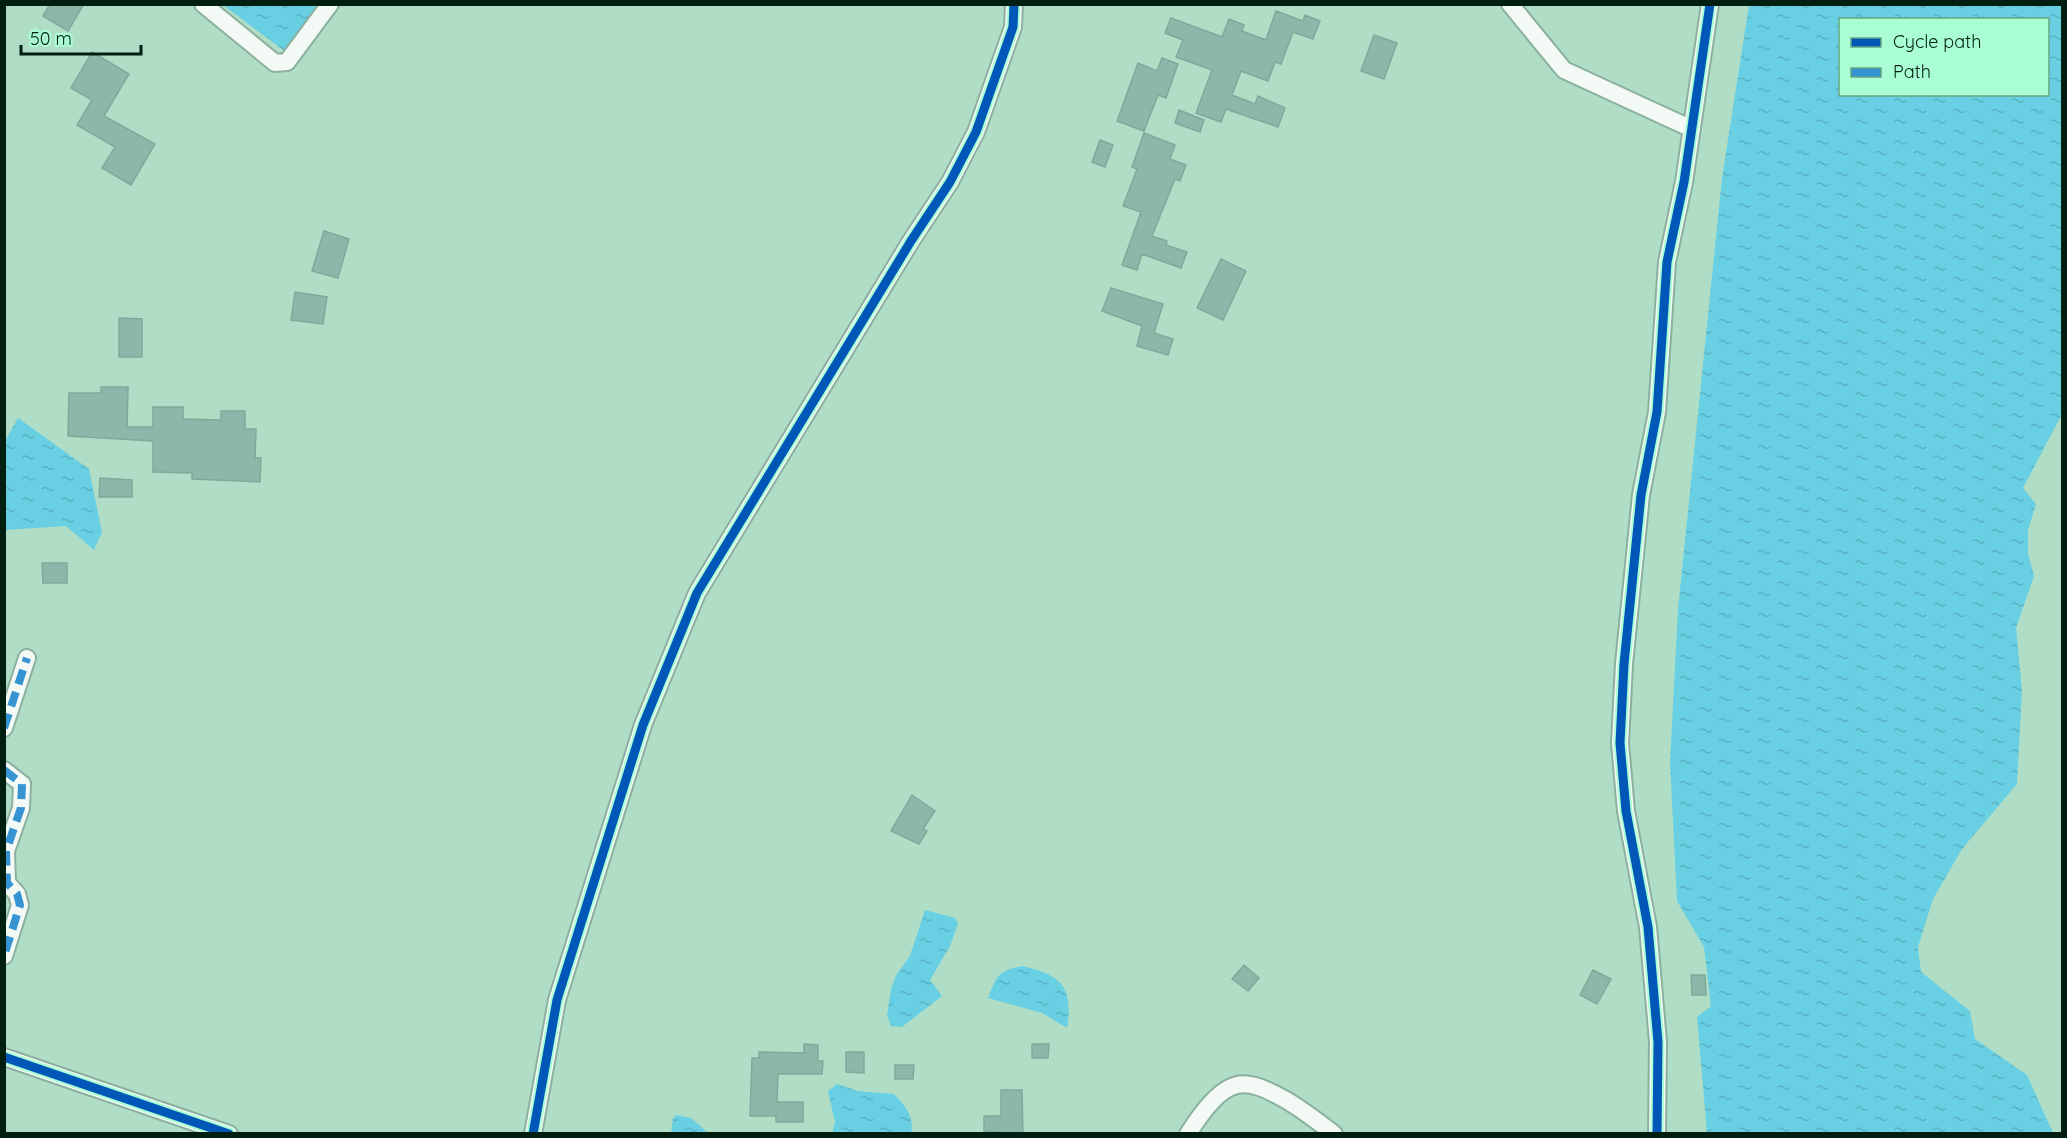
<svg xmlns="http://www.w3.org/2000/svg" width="2067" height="1138" font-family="Quicksand,sans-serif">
  <defs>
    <pattern id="water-ripples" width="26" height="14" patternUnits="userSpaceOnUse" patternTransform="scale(1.5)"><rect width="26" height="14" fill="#69d0e3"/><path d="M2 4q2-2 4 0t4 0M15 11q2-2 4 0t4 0" fill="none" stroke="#59b2c2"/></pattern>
  </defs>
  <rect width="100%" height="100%" fill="#b0ddc6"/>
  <path fill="url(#water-ripples)" fill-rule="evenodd" d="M223 5H321L293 43 283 50Z
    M1749 5H2062V414L2023 488 2036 504 2028 530V554L2034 576 2016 628 2022 691 2017 784 1962 849 1933 899 1918 947 1921 972 1970 1011 1975 1039 2027 1075 2053 1133H1707L1697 1017 1711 1006 1704 947 1677 901 1670 762 1678 609 1722 178ZM1840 20H2048V94H1840Z
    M18 418 89 469 102 532 94 550 66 526 5 530V441Z
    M925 910 955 918 958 924 950 946 930 980 942 996 902 1027 891 1026 887 1015 891 989 896 975 910 956Z
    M1023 966C1060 975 1074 986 1067 1028L1042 1013 988 998C997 975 998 970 1023 966Z
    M837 1084 858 1091 894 1094C905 1106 915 1117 911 1133H832L835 1122 828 1091Z
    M676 1115 691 1118 708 1133H671L673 1118Z"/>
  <path fill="#8eb7a9" stroke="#80a99c" stroke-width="1.5" d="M50 4H84L68 31 43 16Z
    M1276 11 1303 21 1305 15 1320 21 1313 39 1293 32 1281 64 1275 62 1268 81 1241 71 1232 95 1255 104 1258 96 1285 108 1278 127 1226 109 1221 122 1196 113 1212 70 1176 57 1183 40 1165 33 1171 18 1222 37 1229 19 1244 25 1242 31 1266 40Z
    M1374 35 1397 43 1384 79 1361 71Z
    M92 52 129 74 104 116 155 144 131 185 102 168 115 147 77 125 92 100 71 88Z
    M1162 58 1178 64 1166 98 1158 95 1144 131 1117 121 1138 63 1157 71Z
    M1179 110 1204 120 1200 132 1175 123Z
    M1144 133 1175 145 1170 159 1186 165 1180 181 1175 179 1152 236 1167 241 1166 245 1187 252 1181 268 1142 254 1137 270 1122 265 1141 212 1123 206 1137 169 1132 167Z
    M1100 140 1113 145 1105 167 1092 162Z
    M324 231 349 239 338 278 312 271Z
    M1221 259 1246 271 1223 320 1197 308Z
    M1111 288 1163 304 1154 333 1173 339 1168 355 1137 346 1142 326 1102 311Z
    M295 292 327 297 323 324 291 320Z
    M119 318 142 319V357H119Z
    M101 387H128L127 427H153V407H183V419L221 420V411H245V429H256L255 458H261L260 482 192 479V473L153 472V441L68 436 69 393H101Z
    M100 478 132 480V497H99Z
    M42 563H67V583H43Z
    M912 795 935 811 923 829 927 831 919 844 891 831Z
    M1244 965 1259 978 1248 991 1232 979Z
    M1593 970 1611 979 1597 1004 1580 995Z
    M1691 975H1705L1706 995H1692Z
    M804 1044 818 1045V1061H823L822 1074H778L777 1102H803V1122H776V1116H750L752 1058H759V1052L804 1053Z
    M1032 1044H1049L1048 1058H1032Z
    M846 1052H864V1073L846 1072Z
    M895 1065H914L913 1079H895Z
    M1001 1090H1022L1023 1134 984 1131V1116H1001Z"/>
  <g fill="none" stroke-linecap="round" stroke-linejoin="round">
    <defs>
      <path id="minor" d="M203 4 275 63 287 62 330 4
        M1510 4 1564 70 1692 129
        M4 728 27 658
        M4 770 22 784 21 808 6 851 7 883 17 894 20 905 4 956
        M4 1057 229 1134
        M533 1134 557 1000 643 725 697 593 911 241 950 182 976 132 1013 27 1014 4
        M1188 1134C1198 1118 1218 1089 1237 1085 1264 1079 1312 1117 1334 1134
        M1657 1134 1658 1042 1648 927 1626 811 1620 743 1624 664 1641 495 1657 412 1667 262 1684 182 1710 4"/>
    </defs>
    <use href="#minor" stroke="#8cb09e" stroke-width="20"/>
    <use href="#minor" stroke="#f3faf6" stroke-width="16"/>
    <path stroke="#3694d3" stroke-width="8" stroke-dasharray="15 8" stroke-linecap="butt" d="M4 728 27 658
      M4 770 22 784 21 808 6 851 7 883 17 894 20 905 4 956"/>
    <defs>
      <path id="cycleway" d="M4 1057 229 1134
        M533 1134 557 1000 643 725 697 593 911 241 950 182 976 132 1013 27 1014 4
        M1657 1134 1658 1042 1648 927 1626 811 1620 743 1624 664 1641 495 1657 412 1667 262 1684 182 1710 4"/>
    </defs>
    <use href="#cycleway" stroke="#aafed3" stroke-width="13"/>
    <use href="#cycleway" stroke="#0057b8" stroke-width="9"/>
  </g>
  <rect width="2067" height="1138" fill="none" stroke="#001f10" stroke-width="12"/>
  <rect x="1839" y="18" width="210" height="78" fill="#aafed3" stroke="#66a585" stroke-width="1.5"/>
  <rect x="1851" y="38" width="30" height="9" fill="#0057b8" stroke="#66a585" stroke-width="1.5"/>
  <text x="1893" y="48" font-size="18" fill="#001f10">Cycle path</text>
  <rect x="1851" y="68" width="30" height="9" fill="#3694d3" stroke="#66a585" stroke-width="1.5"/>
  <text x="1893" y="78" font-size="18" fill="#001f10">Path</text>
  <path d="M21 45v9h120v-9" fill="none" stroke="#001f10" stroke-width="3"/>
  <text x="30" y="45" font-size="18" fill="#001f10" stroke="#aafed3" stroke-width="4.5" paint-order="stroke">50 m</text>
</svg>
